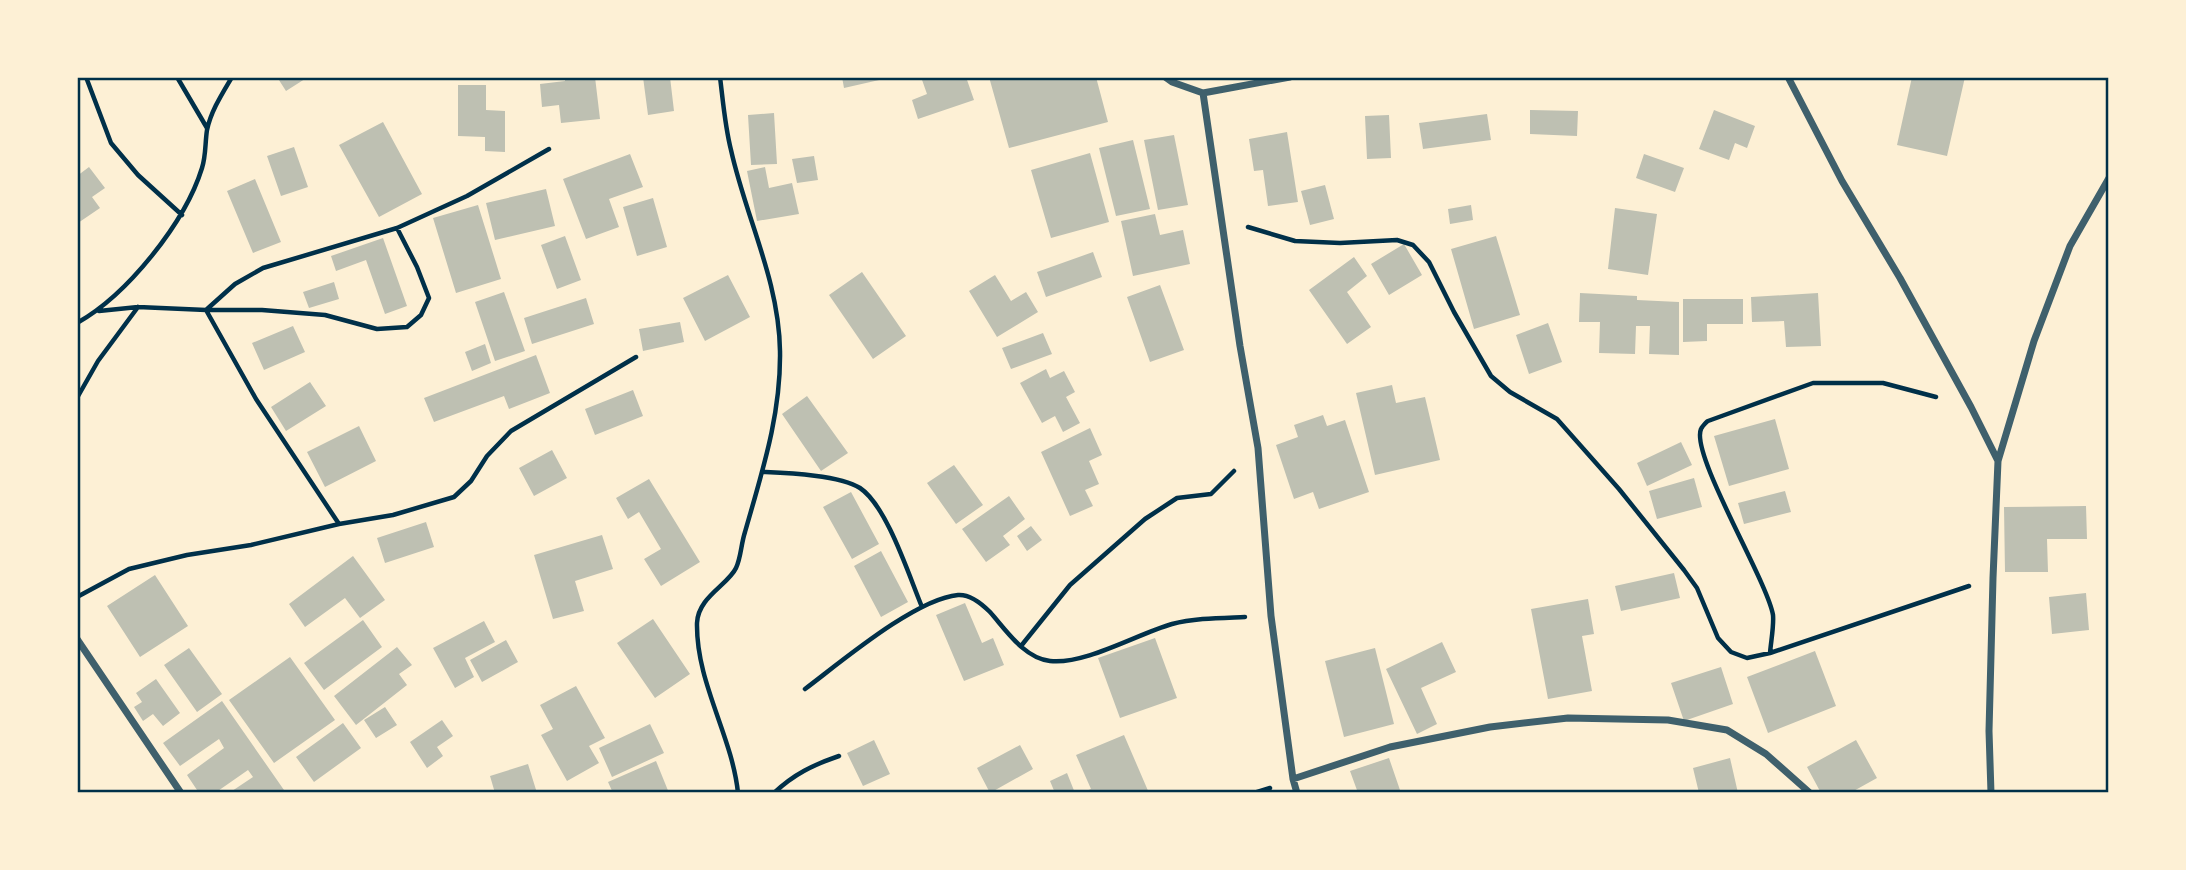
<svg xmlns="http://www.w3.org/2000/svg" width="2186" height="870" font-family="'Roboto Condensed',sans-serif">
  <rect width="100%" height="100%" fill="#fdf0d5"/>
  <path fill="#bec0b2" d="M277 77H308L286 91Z
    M565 77H595L600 119 561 123 559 105 542 107 540 84 565 81Z
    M643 77H670L674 111 648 115Z
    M842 77H888V78L844 88Z
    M921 77H966L974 100 918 119 912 100 927 94Z
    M989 77H1096L1108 122 1009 148Z
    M1912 77H1965L1947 156 1897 145Z
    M458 85H486V110L505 111V152L485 151V137L458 136Z
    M1530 110 1578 111 1577 136 1530 134Z
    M1714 110 1755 126 1747 148 1735 143 1729 160 1699 149Z
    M774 113 777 164 751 165 748 115Z
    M1487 114 1491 140 1423 149 1419 123Z
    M1389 115 1391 158 1367 159 1365 116Z
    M383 122 422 194 379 217 339 145Z
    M1287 132 1298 202 1268 206 1263 170 1254 171 1249 139Z
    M1174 135 1188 205 1158 210 1144 140Z
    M1133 140 1150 209 1116 216 1099 148Z
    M294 147 308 187 281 196 267 156Z
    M1090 153 1109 222 1051 238 1031 170Z
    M630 154 643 187 609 199 619 227 586 239 563 179Z
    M1644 154 1684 168 1675 192 1636 178Z
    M814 156 818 180 797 183 792 159Z
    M89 167 105 188 92 197 100 208 78 223 77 176Z
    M765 167 769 188 792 183 799 214 757 221 747 171Z
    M255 179 281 242 253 253 227 191Z
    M1325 185 1334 219 1310 225 1301 191Z
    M546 189 555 226 495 240 486 203Z
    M653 198 667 247 637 256 623 207Z
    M478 205 501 279 456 293 433 218Z
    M1471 205 1473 220 1450 224 1448 209Z
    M1615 208 1657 214 1648 275 1608 269Z
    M1155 214 1160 235 1183 230 1190 264 1133 276 1121 221Z
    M565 236 581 280 557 289 541 245Z
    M1496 236 1520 315 1474 329 1451 249Z
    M383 238 407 306 385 314 366 260 336 271 331 256Z
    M1404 244 1422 275 1389 295 1371 264Z
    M1093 252 1102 277 1046 297 1037 272Z
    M1354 257 1367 276 1347 292 1371 327 1347 344 1309 290Z
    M862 272 906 336 873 359 829 295Z
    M728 275 750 317 705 341 683 298Z
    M995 275 1011 301 1026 292 1038 312 997 337 969 291Z
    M334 282 339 299 309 308 303 292Z
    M1160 285 1184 350 1150 362 1127 297Z
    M504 292 525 351 495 361 475 302Z
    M1580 293 1637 296V300L1679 302V355L1649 354 1650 326H1636L1635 354 1599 353 1600 322H1579Z
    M1818 293 1821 346 1786 347 1784 321 1752 322 1751 297Z
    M586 298 594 324 532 344 524 318Z
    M1683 299H1743V324H1707V341L1683 342Z
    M680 322 684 342 643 351 639 329Z
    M1548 323 1562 362 1529 374 1516 335Z
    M293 326 305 352 264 370 252 343Z
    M1043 333 1052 354 1011 369 1002 348Z
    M485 344 491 363 472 371 465 352Z
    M536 355 550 393 509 409 504 396 434 422 424 398Z
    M1046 369 1050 378 1064 371 1075 392 1066 397 1080 423 1063 432 1055 416 1042 423 1020 383Z
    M310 382 326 406 286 431 271 407Z
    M1392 385 1396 403 1425 397 1440 460 1375 475 1356 393Z
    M633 390 643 416 595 435 585 409Z
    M807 396 848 453 821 471 782 414Z
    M1323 415 1327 426 1345 420 1369 492 1319 509 1313 492 1294 499 1276 445 1298 437 1294 425Z
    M1775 419 1789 469 1729 486 1714 436Z
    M359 426 376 461 325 487 307 452Z
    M1090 428 1102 455 1089 461 1099 484 1085 490 1093 506 1070 516 1041 452Z
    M1681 442 1692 465 1647 486 1637 463Z
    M552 450 567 478 534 496 519 468Z
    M954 465 983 505 956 524 927 483Z
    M1694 478 1702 507 1657 519 1649 491Z
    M649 479 700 562 661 586 644 559 661 549 639 512 628 519 616 498Z
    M1785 491 1791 512 1744 524 1738 503Z
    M851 492 879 544 852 559 823 507Z
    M1009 496 1025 519 1003 536 1010 545 986 562 962 529Z
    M2086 506 2087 539H2047L2048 572H2005L2004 507Z
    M426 522 434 547 385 563 377 538Z
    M1031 526 1042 540 1027 551 1017 536Z
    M602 535 613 569 575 581 584 611 553 619 534 555Z
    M881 551 908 602 881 617 854 566Z
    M353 556 385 600 360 618 345 598 305 627 289 604Z
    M1674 573 1680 598 1621 611 1615 586Z
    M155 575 188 626 140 657 107 606Z
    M2086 593 2089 630 2052 634 2049 597Z
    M1588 599 1594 634 1582 636 1592 691 1548 699 1531 609Z
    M965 603 982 643 993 638 1004 665 964 681 936 615Z
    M653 619 690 674 655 698 617 643Z
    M363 620 382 647 324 690 304 663Z
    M484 621 495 642 465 658 474 677 455 688 433 648Z
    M1155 638 1177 698 1120 718 1098 658Z
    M506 640 518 662 482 682 470 660Z
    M1442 642 1456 672 1421 688 1437 724 1417 734 1386 669Z
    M397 647 412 665 399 674 407 685 356 725 334 696Z
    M189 648 222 694 197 712 164 665Z
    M1375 648 1394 724 1344 737 1325 661Z
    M1815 651 1836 706 1768 733 1747 677Z
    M290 657 335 720 274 763 229 700Z
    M1721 667 1733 704 1684 721 1671 683Z
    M156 679 180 713 163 726 153 714 143 721 134 707 142 702 136 693Z
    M576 686 605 738 589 746 599 763 567 781 541 735 553 729 540 705Z
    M222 701 284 790 280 793H229L253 777 248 770 215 793H199L187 775 224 748 219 739 180 766 163 743Z
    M385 707 397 725 376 738 364 720Z
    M442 720 453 736 437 747 443 756 427 768 410 742Z
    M343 723 361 748 314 782 296 757Z
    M650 724 664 753 612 777 599 748Z
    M1124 735 1149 793H1081L1091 789 1076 755Z
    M874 740 890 774 863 786 847 753Z
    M1856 740 1877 778 1850 793H1821L1807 767Z
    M1020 745 1033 769 990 793 977 768Z
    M1389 758 1401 793H1358L1350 771Z
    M1730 758 1738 793H1699L1693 768Z
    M656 761 669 793H613L608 782Z
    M528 764 537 793H495L490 776Z
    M1067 773 1075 793H1055L1050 781Z"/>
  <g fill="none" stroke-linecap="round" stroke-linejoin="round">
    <path stroke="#003049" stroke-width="4.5" d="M86 77 111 143 138 175 182 215
      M177 77 207 128
      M720 77C723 101 725 127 731 150 746 218 779 280 780 351 781 415 762 472 745 532 741 544 741 558 736 568 728 585 698 597 697 623 696 683 732 735 738 793
      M1248 227 1295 241 1340 243 1397 240 1413 245 1429 262 1454 312 1491 376 1510 392 1557 419 1619 489 1684 570 1697 588 1718 638 1731 652 1747 658 1770 653 1969 586
      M99 311 138 307 206 310H262L325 315 377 329 407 327 421 315 429 298 417 267 397 228
      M77 323C127 295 185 223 202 168 206 156 205 143 207 130 211 111 222 94 232 77
      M77 398 98 361 138 307
      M764 472C787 473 840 475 860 488 887 506 909 576 922 607
      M339 524 256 399 206 310 235 284 263 268 397 228 467 196 549 149
      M77 597 129 569 187 555 251 545 339 524 393 515 454 497 471 481 487 456 511 431 636 357
      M1021 646 1070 585 1145 519 1177 498 1211 494 1234 471
      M1770 653C1771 641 1774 626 1773 615 1767 580 1690 454 1701 429 1701 428 1707 421 1708 421L1813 383H1883L1936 397
      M805 689C841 662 915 599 958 595 970 594 982 604 990 612 1006 630 1024 658 1050 661 1085 665 1137 634 1172 624 1195 618 1221 618 1245 617
      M774 793C794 774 813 765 839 756
      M1254 793 1270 788"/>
    <path stroke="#3f606c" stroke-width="7" d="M1165 77 1172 82 1203 93 1290 77
      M1788 77 1842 181 1900 278 1971 407 1998 461
      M1203 93 1240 346 1258 448 1271 616 1293 779 1297 793
      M77 639 181 793
      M1293 779 1390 747 1490 727 1568 718 1668 720 1727 730 1766 754 1810 793
      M1991 793 1989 731 1993 578 1998 461 2034 341 2070 246 2109 178"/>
  </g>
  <rect width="2186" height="870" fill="none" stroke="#fdf0d5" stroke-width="158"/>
  <rect x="79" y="79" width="2028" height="712" fill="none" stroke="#003049" stroke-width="2.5"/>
</svg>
